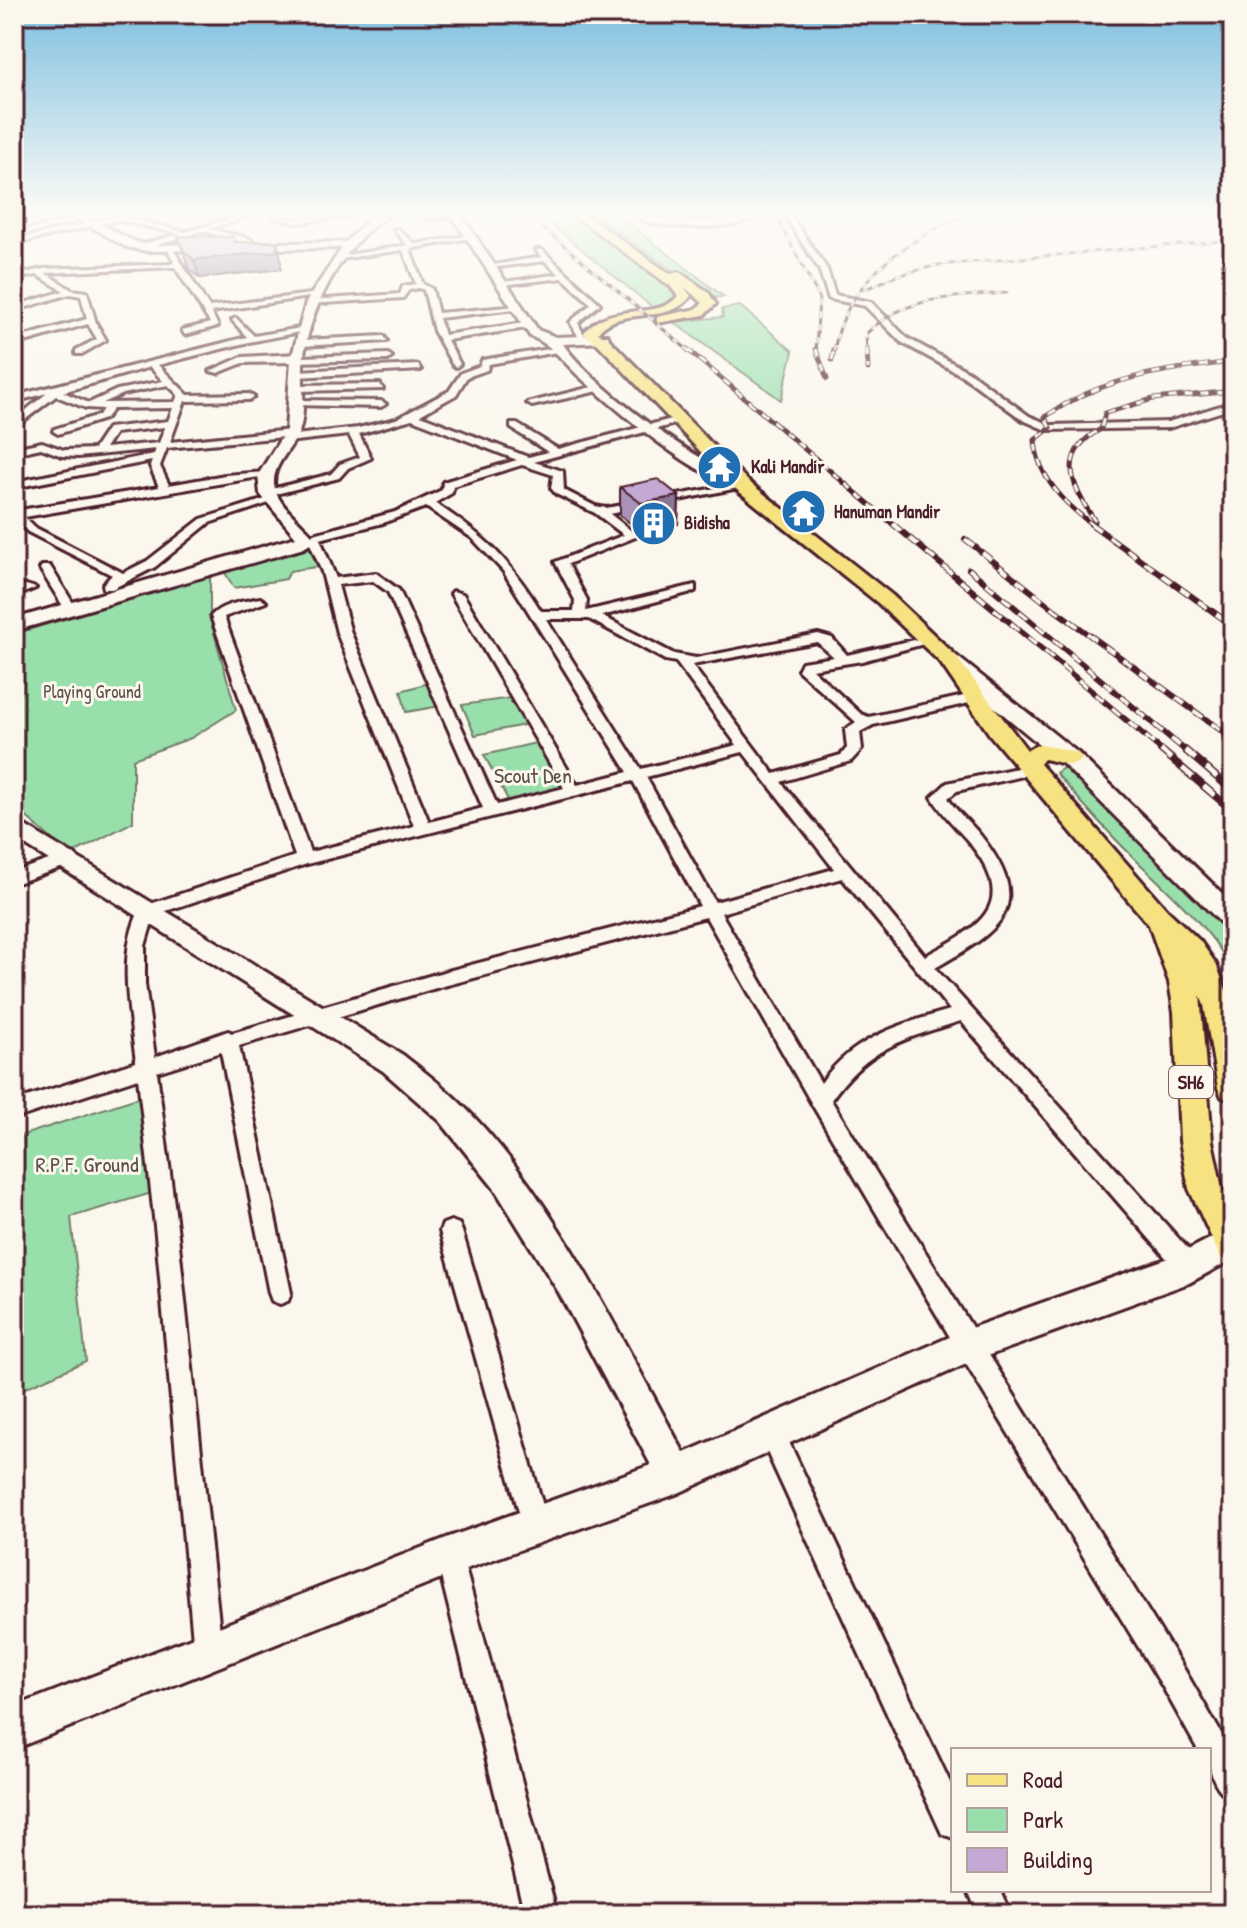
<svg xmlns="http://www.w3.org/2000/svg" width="1247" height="1928" font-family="'Patrick Hand',sans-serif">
  <rect width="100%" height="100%" fill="#fbf7ec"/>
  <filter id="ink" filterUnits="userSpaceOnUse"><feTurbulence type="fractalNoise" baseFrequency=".0125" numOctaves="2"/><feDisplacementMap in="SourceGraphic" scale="16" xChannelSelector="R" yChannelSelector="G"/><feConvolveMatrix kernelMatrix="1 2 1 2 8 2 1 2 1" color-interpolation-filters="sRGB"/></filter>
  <g filter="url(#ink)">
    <path fill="#99dfab" stroke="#727f6b" stroke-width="2" d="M541 216H577L674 286 684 297 668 302 669 305 652 307Z
      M595 216H619L724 297 712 298Z
      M740 306 793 351 781 400 673 322 723 317 722 309Z
      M321 545 329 565 290 571 286 579 234 588 224 571Z
      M210 576V619L236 710 191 738 133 759V822L70 855 14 806V634Z
      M439 680 452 704 406 712 401 691Z
      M517 697 529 724 475 735 462 705Z
      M549 740 581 794 514 811 484 755Z
      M1063 768 1075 772 1233 931V972C1214 930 1164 888 1131 855 1105 829 1080 801 1056 773Z
      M143 1096 155 1192 71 1217 86 1361 14 1393V1138Z"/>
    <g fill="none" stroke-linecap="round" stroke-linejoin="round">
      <defs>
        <path id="street" d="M59 216H72L25 227 14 234V229L21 224Z
          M118 216H130L127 218 185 232 239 216H249L210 229 248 238 263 247 256 249 242 242 202 231 139 250 136 246 180 234 118 220 14 244V240Z
          M271 216 297 219 349 216 297 223Z
          M633 216 696 222 758 216C731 231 660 231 633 216Z
          M785 216H791L827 269 835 295 871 302 907 338 969 372 1029 416 1051 425 1168 422 1233 402V408L1169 428 1046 430 1023 420 963 376 901 342 865 306 829 299 819 269Z
          M394 229H398L415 244 472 235 476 237 410 249 423 284 432 289 438 313 519 306 523 308 439 318 444 335 530 322 533 327 447 340 460 364 456 367 452 364 434 331 424 290 419 288 409 290 403 298 309 304 312 300 400 294 403 286 416 284 403 250 340 259 336 257 407 245Z
          M171 246 209 307 318 293 322 295 211 312 218 326 185 335 182 330 210 323 175 267 45 273 72 290 87 292 96 323 106 340 82 354H76V350L97 339 88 324 14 345V339L87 319 81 296 70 294 14 311V306L64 291 37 275 14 279V275L43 269 171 264 174 262 167 248Z
          M536 250H542L600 304 578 323 587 341H581L570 322 591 304 563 278 501 285 497 283 559 274 545 261 491 268 487 266 541 257Z
          M236 318 254 336 306 327 310 330 249 342 158 365 188 395 249 394 254 397 249 400 185 401 170 442 291 430 295 431V435L358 428 396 419 449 391 461 373 480 366 482 360 561 347 558 352 489 364 487 370 467 377 456 395 420 415 528 457 548 452 511 428V424H517L558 449 679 417 682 418V422L534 462 563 471 564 490 595 506 606 508 743 483 748 486 610 514 638 536 568 564 587 600 586 611 695 585V591L602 616 674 654 696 658 818 634 832 638 847 655 931 636V642L862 661 812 669 861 714 869 717 973 694 978 695V701L873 725 860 732 862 749 851 761 781 782 925 956C982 926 1020 904 968 841 955 826 942 814 932 797L947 783 1031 765 1036 767V773L957 791 948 798C957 813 971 823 981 836 1037 907 1000 931 935 968L1197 1259 1200 1267 1197 1275 1189 1278 1181 1275 961 1021C903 1039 867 1048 831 1100L1184 1669 1233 1754V1799C1213 1791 1209 1770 1209 1750H1198L1164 1689 960 1354 813 1106 706 917 436 988 239 1046 291 1293 288 1301 280 1304 272 1301 269 1293 221 1052 157 1072 178 1235 222 1651 218 1661 208 1665 198 1661 194 1651 156 1235 138 1078 14 1119V1101L136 1062C130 1011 116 955 141 907L295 856 211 616C223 603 243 602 260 598L266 602 224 617 310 852 414 826 337 633 322 572 309 541 299 538 395 512 442 490 443 482 517 460 412 419 359 434 371 458 348 468 339 478 268 496 264 495V491L331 474 340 464 360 457 349 435 287 442 282 439 284 437 167 448 160 466 169 485 225 475 266 472 271 475 25 517 36 528 123 573 147 561 201 519 272 497 278 500 209 523 155 567 112 589H104L103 584 112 575 28 532 14 520V511L159 487 150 466 152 461 14 488V482L154 454 156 449 78 457 62 456 41 448 14 454V448L42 442 64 450 94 449 108 428 168 421 173 408 113 409 105 419 58 434 53 431 54 429 99 415 103 409 86 408 56 396 14 428V420L47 393 14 402V396L247 337 232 320ZM150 367 163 381 117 390 89 403 63 392ZM168 385 178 395 175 402 103 403 123 394ZM165 427 159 443 105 448 115 433ZM522 465 553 475 551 488 556 494 595 513 624 535 555 562 575 600 574 611H541C507 557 488 539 435 503L452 493 453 486ZM426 507 472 538 503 571 628 772 577 785 463 594 453 591 451 594 564 788 497 805 399 590 376 573 336 578 320 539 383 523ZM373 581 388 592 483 808 429 822 351 633 338 585ZM546 619H589L665 660 676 662 737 745 641 769ZM817 642 834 657 802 662 798 670 856 722 845 730 847 748 841 755 774 774 692 665ZM743 752 834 869 715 902 646 777ZM633 781 700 906 436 974 232 1033 228 1031 155 1057 145 984V946L154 915 307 864ZM842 878 950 1010C899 1025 853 1037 821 1083L721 913Z
          M384 336 387 341 302 346 298 343 302 340Z
          M298 354 302 357 388 354 392 357 388 360 243 363 218 373 210 371 242 357Z
          M418 365 421 370 297 377 292 374 297 371Z
          M380 384 383 389 297 391 292 388 297 385Z
          M600 385 603 390 532 406 527 403Z
          M297 400 381 401 386 404 381 407 294 405 292 403Z
          M42 566H50L76 608 74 611H66L40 569Z
          M26 585 36 588 14 597V589Z
          M69 853 75 855 77 859 75 863 14 884V872Z
          M451 1221 459 1224 462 1231 549 1526 545 1535 536 1539 527 1535 523 1526 440 1231 443 1224Z
          M771 1419 780 1423 953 1789V1838L942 1834 762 1441 758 1432 762 1423Z
          M449 1543 459 1546 462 1556 557 1914H525L436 1556 439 1546Z
          M968 1890H1001L1011 1914H978Z"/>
        <path id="secondary" d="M72 216C99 216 120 240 147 245L346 242 372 216H388C342 244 307 311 303 365 302 385 306 414 299 432 291 451 267 469 276 492 281 507 301 523 311 534V542L304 548 14 631V619L296 537 260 494 258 475 286 430 291 360 306 302 342 248 147 251 126 247Z
          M452 216H462L538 330 556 337 607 335 609 338 603 342 563 344C593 387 695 463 744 478V484C709 492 609 403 581 378 562 361 553 345 530 336Z
          M947 652 954 654 1078 753 1233 904V928L1224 926 1062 763 940 662 937 658Z
          M14 819 403 1055C422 1070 442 1085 459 1102 551 1190 622 1341 684 1453L968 1329 1180 1254 1231 1228 1233 1259 1189 1283 973 1361 676 1494 449 1575 14 1749V1707L449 1537 651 1465 558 1291 494 1188 440 1121 383 1071 14 838Z"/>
        <path id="primary" d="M575 216H587L670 274 679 272 708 292 716 304 704 315 657 323V317L696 309 703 303 683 286 691 296C668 327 620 304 598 333L608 338 749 482 892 595 954 654 1027 750 1039 744 1078 753 1082 758 1078 763 1070 765 1044 759 1040 764 1167 910 1200 941 1216 964 1233 1008V1101L1222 1097 1218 1088 1204 1005 1200 995 1212 1141 1222 1188 1233 1209V1262L1221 1258 1189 1189 1180 1141 1174 1012 1169 982 1149 925 990 735 940 662 878 603 737 490 598 344 583 334C609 299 657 322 678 296L670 286Z"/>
      </defs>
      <use href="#street" stroke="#4a1f2b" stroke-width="6"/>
      <use href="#secondary" stroke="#4a1f2b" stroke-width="6"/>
      <use href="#primary" stroke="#4a1f2b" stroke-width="6"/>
      <use href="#street" fill="#fbf7ec" fill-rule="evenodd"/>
      <use href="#secondary" fill="#fbf7ec" fill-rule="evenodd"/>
      <use href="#primary" fill="#f6e281" fill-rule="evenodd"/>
      <defs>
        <path id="rail-far3" d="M529 216 689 351
          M776 216 819 297 816 351
          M863 290 896 276 938 265 1233 240
          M834 351C846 281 901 244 962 216
          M867 351 866 334C904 295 956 297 1007 293"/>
        <path id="rail-far2" d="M687 349 895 526
          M816 349 827 379
          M867 349 868 369
          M832 360 834 349
          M1095 521C1071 486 1056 453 1101 429L1105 413 1153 399 1233 391
          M1094 526C1065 504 1037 477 1035 440L1050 428 1045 417C1102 377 1165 369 1233 362"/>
        <path id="rail-far1" d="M893 524 1164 752
          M1091 524 1233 626
          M965 539 1055 610 1233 739
          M969 569 1187 752"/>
        <path id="rail" d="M1161 750 1233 811
          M1185 750 1233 791"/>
      </defs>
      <use href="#rail-far3" stroke="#4a1f2b" stroke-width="3"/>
      <use href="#rail-far2" stroke="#4a1f2b" stroke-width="5"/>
      <use href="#rail-far1" stroke="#4a1f2b" stroke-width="6"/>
      <use href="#rail" stroke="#4a1f2b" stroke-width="8"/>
      <use href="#rail-far3" stroke="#fbf7ec" stroke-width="2" stroke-dasharray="6" stroke-linecap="butt"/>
      <use href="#rail-far2" stroke="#fbf7ec" stroke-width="3" stroke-dasharray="8" stroke-linecap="butt"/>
      <use href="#rail-far1" stroke="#fbf7ec" stroke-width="4" stroke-dasharray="11" stroke-linecap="butt"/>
      <use href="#rail" stroke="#fbf7ec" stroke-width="5" stroke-dasharray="14" stroke-linecap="butt"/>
    </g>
    <path fill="#a991b7" stroke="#4a1f2b" stroke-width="2" d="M178 236 235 242H277L281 259V269L199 278 189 269Z
      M620 487 679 496 678 524 641 532 620 515Z"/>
    <path fill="#8a7695" stroke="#4a1f2b" stroke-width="2" d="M425 216H448L449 219 426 221Z
      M277 242 281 259V269L199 278 194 260Z
      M679 496 678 524 641 532V503Z"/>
    <path fill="#c5a9d5" stroke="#4a1f2b" stroke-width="2" d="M178 236 233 237 235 242H277V251L194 260 184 251Z
      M658 479 679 496 641 503 620 487Z"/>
  </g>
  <linearGradient id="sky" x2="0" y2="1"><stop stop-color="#7dbfe0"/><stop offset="0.44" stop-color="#fdfbf6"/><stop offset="1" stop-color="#fdfbf6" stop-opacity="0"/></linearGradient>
  <rect width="1247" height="486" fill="url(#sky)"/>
  <defs>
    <symbol id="temple-disc" viewBox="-11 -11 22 22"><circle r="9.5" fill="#1f6fb2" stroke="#fbf7ec"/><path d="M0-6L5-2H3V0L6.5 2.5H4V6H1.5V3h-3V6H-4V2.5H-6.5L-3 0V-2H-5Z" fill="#fff"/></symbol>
    <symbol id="building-disc" viewBox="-11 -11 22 22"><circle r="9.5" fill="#1f6fb2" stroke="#fbf7ec"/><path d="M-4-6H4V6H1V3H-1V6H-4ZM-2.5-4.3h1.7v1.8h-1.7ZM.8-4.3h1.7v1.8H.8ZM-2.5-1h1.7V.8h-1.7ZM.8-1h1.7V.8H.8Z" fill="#fff"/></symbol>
  </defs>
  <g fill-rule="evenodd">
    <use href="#temple-disc" x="694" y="442" width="51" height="51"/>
    <use href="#temple-disc" x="778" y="486" width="51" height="51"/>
    <use href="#building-disc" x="628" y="498" width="51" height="51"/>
  </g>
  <g text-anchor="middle" stroke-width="6" stroke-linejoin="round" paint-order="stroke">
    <g font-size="18" font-weight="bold" fill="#4a1f2b" stroke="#fbf7ec" text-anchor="start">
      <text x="751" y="473">Kali Mandir</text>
      <text x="834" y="518">Hanuman Mandir</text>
      <text x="684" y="529">Bidisha</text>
    </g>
    <g font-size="18" fill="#5e4f4b" stroke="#fbf7ec">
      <text x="92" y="698">Playing Ground</text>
    </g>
    <rect fill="#fbf7ec" stroke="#7f6065" stroke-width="2" x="1169" y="1066" width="44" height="32" rx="6"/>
    <g font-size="20" font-weight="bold" fill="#4a1f2b">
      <text x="1191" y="1089">SH6</text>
    </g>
    <g font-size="22" fill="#5e4f4b" stroke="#fbf7ec">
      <text x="533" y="783">Scout Den</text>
      <text x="87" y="1172">R.P.F. Ground</text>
    </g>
  </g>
  <rect width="1247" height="1928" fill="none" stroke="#fbf7ec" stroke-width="48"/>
  <rect x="24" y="24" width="1199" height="1880" fill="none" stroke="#4a1f2b" stroke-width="3" filter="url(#ink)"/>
  <rect x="951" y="1748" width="260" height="144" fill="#fbf7ec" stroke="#b4a19f" stroke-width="2"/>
  <rect x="967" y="1774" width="40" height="12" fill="#f6e281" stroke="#b4a19f" stroke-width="2"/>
  <text x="1023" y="1788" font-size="24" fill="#4a1f2b">Road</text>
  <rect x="967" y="1808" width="40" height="24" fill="#99dfab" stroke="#b4a19f" stroke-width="2"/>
  <text x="1023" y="1828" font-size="24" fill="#4a1f2b">Park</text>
  <rect x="967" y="1848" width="40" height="24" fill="#c5a9d5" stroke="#b4a19f" stroke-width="2"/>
  <text x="1023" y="1868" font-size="24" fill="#4a1f2b">Building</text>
</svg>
